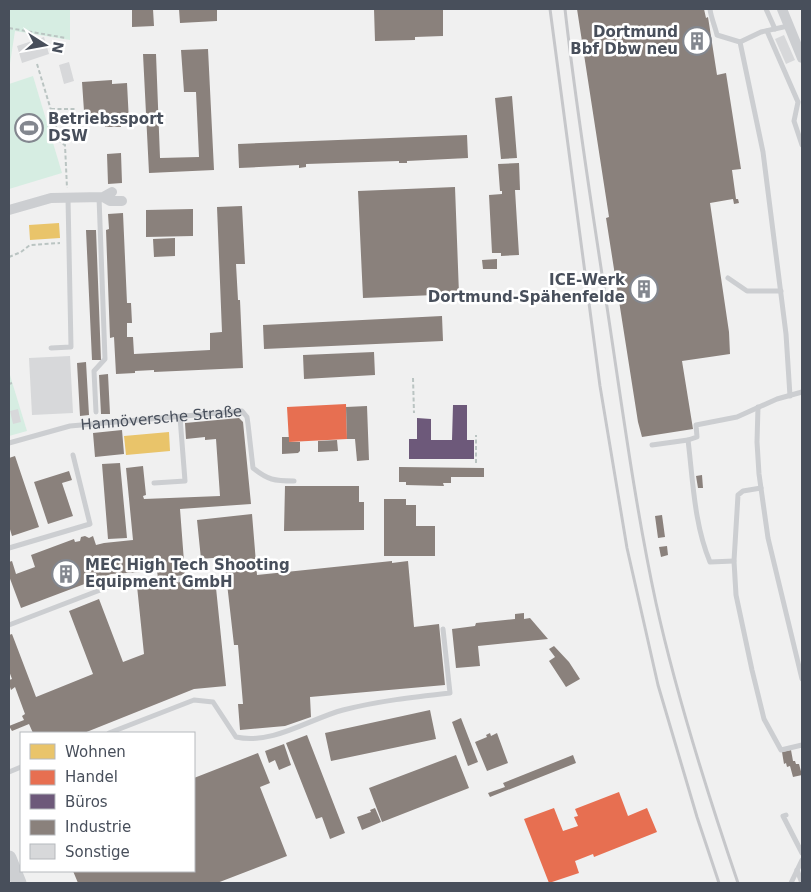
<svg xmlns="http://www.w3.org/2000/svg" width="811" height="892" font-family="'DejaVu Sans',sans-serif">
  <rect width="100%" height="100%" fill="#f0f0f0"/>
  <path fill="#d6ede2" d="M9 9H70V40L15 31 9 70Z
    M33 76 62 173 9 189V84Z
    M9 372 27 431 9 436Z"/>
  <path fill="#e9c46a" d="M59 223 60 238 30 240 29 225Z
    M169 432 170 451 126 455 124 436Z"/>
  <path fill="#e76f51" d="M346 404 347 439 289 442 287 407Z
    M619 792 628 816 647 808 657 832 594 857 593 854 575 861 579 873 549 883 524 819 554 808 563 831 578 826 574 817 578 816 575 809Z"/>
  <path fill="#6d597a" d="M453 405H467V440H474V459H409V439H417V418L431 419V440H452Z"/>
  <path fill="#8a817c" d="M132 9H153L154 26 132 27Z
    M179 9H217V21L180 23Z
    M374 9H443V36L415 37V40L375 41Z
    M577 9H704L706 18 708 17 717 75 726 73 741 169 732 170 736 199H738L739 203 734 204 733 199 710 203 729 332 730 354 682 361 693 429 642 437 638 422 606 218 609 217Z
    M208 49 214 170 149 173 143 54H156L160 158 199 157 196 92H184L181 50Z
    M112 80V84L127 83 129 122 121 123V127H105V123L89 124 88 111H84L82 82Z
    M512 96 517 158 501 159 495 98Z
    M467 135 468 158 407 161V163H399V161L306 164V167L299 168V165L239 168 238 144Z
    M121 153 122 183 108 184 107 154Z
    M519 163 520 190H515L519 255 501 256V253H492L489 195 502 194V191H500L498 164Z
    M455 187 459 294 363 298 358 191Z
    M242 206 245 264H236L238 300H240L243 368 154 372V370L135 371V373L116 374 114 337 110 338 106 230 109 229 108 214 123 213 127 303H131L132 323H127V337H133L134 354 210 350V333L222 332 217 207Z
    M193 209V236L146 237V210Z
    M86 230H96L101 360H92Z
    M175 238V256L154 257 153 239Z
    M497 259V269H483L482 260Z
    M442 316 443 341 264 349 263 325Z
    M374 352 375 375 304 379 303 355Z
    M86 362 89 415 80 416 77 363Z
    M108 374 110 414H101L99 375Z
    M367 406 369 460 357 461 355 439H347L346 407Z
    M239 418 243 422 251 504 180 509 185 575 158 578 157 571 111 574 21 608 9 576V562L12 561 16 574 35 567 31 555 74 539 75 542 80 541 81 537 85 536 89 538 93 536 96 545 104 543 133 540 126 468 143 466 146 495 143 496 144 499 220 496 216 439 205 440V437L186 439 185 423Z
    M122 430 124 454 95 457 93 433Z
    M282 437H289V442H300V451L298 453 282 454Z
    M337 440 338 451 318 452V441Z
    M15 456 39 527 12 536 9 526V458Z
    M120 463 127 538 108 539 102 464Z
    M399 467 484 468V477H451V483H443L444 486 406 485V482H399Z
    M69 471 72 480 62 483 73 516 48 524 34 482Z
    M702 475 703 488H698L696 476Z
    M285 486H359V502H364V530L284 531Z
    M384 499H406V505H416V526H435V556H384Z
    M252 514 257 575 392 561V563L408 561 414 627 439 624 445 685 310 697 311 717 285 726 240 730 238 704H243L238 645H234L224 557 201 559 197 520Z
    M662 515 665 537 658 538 655 516Z
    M667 546 668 555 661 557 659 547Z
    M215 578 226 686 194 689 84 733H33L29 724 12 731 9 726 24 720 22 716 25 714 15 687 11 690 9 684V680L12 679 9 671V635L12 634 36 697 93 674 69 611 99 599 123 662 144 654 137 586Z
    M524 613V619L530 618 548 639 478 646 480 666 456 668 452 629 475 626 476 623 515 619V614Z
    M554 646 569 662 580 679 566 687 549 661 555 657 549 649Z
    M430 710 436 739 331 761 325 733Z
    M461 718 478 762 468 766 452 722Z
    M490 733 491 736 497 733 508 763 487 771 475 742 487 737 486 735Z
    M307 735 345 833 330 839 322 817 316 819 286 743Z
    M284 744 291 765 279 770 275 760 269 763 265 751Z
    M791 750 793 761H795L796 764H799L802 775 793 777 790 766 787 767 786 763 784 764 782 752Z
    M258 753 270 783 260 787 287 856 217 883H78L73 871H194V778Z
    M456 755 469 788 382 822 369 788Z
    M573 755 576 763 490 797 488 793 505 787 503 783Z
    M375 808 381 822 362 830 357 817 371 812 370 810Z"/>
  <path fill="#d7d8da" d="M784 35 795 60 786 64 775 39Z
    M44 37 49 54 22 63 17 46Z
    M69 62 74 81 64 84 59 65Z
    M70 356 73 413 32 415 29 358Z
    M18 409 21 422 13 424 10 411Z"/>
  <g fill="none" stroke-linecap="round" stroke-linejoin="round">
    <path stroke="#bac4c2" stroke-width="2" stroke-dasharray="4 2.5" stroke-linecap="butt" d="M9 28 66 38
      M37 64 61 143 65 145 67 188
      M51 109H75
      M9 257 21 252 30 245 60 243
      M413 378 414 413
      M9 384 12 383
      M476 463V435"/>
    <g stroke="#ccced1" stroke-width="5">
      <path d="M710 9C711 18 715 26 717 35L740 42 763 152 786 334 790 396"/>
      <path d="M766 9 775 29"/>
      <path d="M767 31 798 102 794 121 802 145"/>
      <path d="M740 42 761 32 788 26"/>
      <path d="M728 278 747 291H781"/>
      <path d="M51 348 71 347 68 198"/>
      <path d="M758 407 757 442 759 474 768 538 802 679"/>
      <path d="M96 412 94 371 105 359 99 197"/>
      <path id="s1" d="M9 443 70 426 242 411 247 417 248 424 253 468C268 480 274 481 294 481"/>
      <path d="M652 445 688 440"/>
      <path d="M154 483 185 481 180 417"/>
      <path d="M761 488 743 491 738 495 734 561 736 595 752 670 764 719 781 750 802 745"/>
      <path d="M9 548 90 524 73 455"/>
      <path d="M734 561 710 562C694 524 693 480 688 440L697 437 696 425 737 417 777 399 802 392"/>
      <path d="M9 625 108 587 187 579"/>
      <path d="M109 733 194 700 213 702 236 737C273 745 309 719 343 710 378 701 414 697 450 693L443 629"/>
      <path d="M9 772 21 767"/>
      <path d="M786 815 783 816 802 853"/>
      <path d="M797 870 802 883"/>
      <path d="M791 883 802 860"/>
    </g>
    <path stroke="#ccced1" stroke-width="10" d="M782 9 802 58
      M103 197 110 201H122
      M9 210 51 198 103 197 112 192"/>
    <path stroke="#cdcfd2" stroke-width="15" d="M9 858 19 883"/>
    <path stroke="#c6c7ca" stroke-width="3" d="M550 9 600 386 627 548 658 685 697 817 719 883
      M565 9C576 108 592 208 607 307 622 406 635 505 656 603 677 698 707 792 738 883"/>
  </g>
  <defs>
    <symbol id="building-ring" viewBox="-11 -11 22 22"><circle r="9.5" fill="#fff" stroke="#83878f" stroke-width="1.5"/><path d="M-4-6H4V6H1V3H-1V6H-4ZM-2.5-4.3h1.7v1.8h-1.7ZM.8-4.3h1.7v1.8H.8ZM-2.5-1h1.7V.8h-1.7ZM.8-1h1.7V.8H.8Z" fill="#83878f"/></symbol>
    <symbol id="stadium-ring" viewBox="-11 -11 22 22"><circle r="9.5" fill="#fff" stroke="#83878f" stroke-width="1.5"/><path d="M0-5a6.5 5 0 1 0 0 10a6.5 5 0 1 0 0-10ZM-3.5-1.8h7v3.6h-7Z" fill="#83878f"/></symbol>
  </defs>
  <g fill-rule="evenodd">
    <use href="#building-ring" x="681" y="25" width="32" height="32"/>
    <use href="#stadium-ring" x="13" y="112" width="32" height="32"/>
    <use href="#building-ring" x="628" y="273" width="32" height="32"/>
    <use href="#building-ring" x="50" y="558" width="32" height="32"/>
  </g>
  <g text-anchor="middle" stroke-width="5" stroke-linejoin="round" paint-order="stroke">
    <g font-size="15" font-weight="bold" fill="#484f5b" stroke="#fff" text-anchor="end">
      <text x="678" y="37">Dortmund<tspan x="678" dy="17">Bbf Dbw neu</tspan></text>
      <text x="48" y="124" text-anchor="start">Betriebssport<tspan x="48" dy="17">DSW</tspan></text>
      <text x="625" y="285">ICE-Werk<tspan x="625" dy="17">Dortmund-Spähenfelde</tspan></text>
      <text x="85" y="570" text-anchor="start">MEC High Tech Shooting<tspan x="85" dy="17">Equipment GmbH</tspan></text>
    </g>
    <g font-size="15" fill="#484f5b" stroke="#fff">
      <text dy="5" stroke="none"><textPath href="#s1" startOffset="155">Hannöversche Straße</textPath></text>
    </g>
  </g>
  <rect width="811" height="892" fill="none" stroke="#484f5b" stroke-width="20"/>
  <rect x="20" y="732" width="175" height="140" fill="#ffffff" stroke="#b6b9bd"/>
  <rect x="30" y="744" width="25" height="15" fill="#e9c46a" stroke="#b6b9bd"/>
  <text x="65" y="757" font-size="15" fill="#484f5b">Wohnen</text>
  <rect x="30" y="770" width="25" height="15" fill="#e76f51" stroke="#b6b9bd"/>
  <text x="65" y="782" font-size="15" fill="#484f5b">Handel</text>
  <rect x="30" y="794" width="25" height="15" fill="#6d597a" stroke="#b6b9bd"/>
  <text x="65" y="807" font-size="15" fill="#484f5b">Büros</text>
  <rect x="30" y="820" width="25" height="15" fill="#8a817c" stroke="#b6b9bd"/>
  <text x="65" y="832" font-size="15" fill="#484f5b">Industrie</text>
  <rect x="30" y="844" width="25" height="15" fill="#d7d8da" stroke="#b6b9bd"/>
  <text x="65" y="857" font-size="15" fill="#484f5b">Sonstige</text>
  <g transform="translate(45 45) rotate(101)" stroke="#ffffff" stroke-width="4" paint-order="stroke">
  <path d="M0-4L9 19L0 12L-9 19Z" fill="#484f5b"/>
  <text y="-8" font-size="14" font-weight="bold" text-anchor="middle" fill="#484f5b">N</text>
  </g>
</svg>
